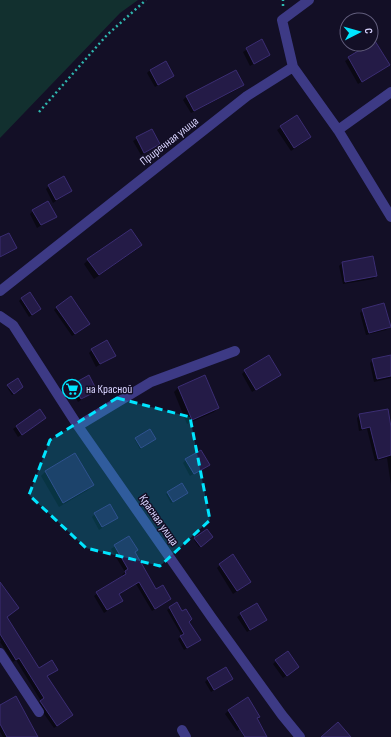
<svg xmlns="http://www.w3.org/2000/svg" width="391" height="737" font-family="'Sofia Sans Condensed',sans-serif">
  <rect width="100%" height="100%" fill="#130f26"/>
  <path fill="#12302f" d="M0 0H138L120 13 0 138Z"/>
  <path fill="#0007" d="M261 41 269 55 250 66 243 52Z
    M375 42 389 65 358 84 345 61Z
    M150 70 173 76 155 87 147 73Z
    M243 85 240 88 191 113 183 100 186 97Z
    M297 116 307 140 291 151 277 130Z
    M151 130 159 144 141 155 133 141Z
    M49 186 71 191 53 203 46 189Z
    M33 211 56 216 37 228 30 214Z
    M0 239 16 248 0 258Z
    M141 245 136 250 94 279 84 264 88 260Z
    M342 263 376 276 373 279 343 284 339 266Z
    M22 298 40 309 29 317 19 301Z
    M57 307 86 327 72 336 54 310Z
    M363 310 390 327 386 330 366 335 360 313Z
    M92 350 115 355 96 367 89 353Z
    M391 356V378L374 382 370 363 373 360Z
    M245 371 280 375 252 392 242 374Z
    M74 385 96 390 78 402 71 388Z
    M8 386 21 388 12 395 7 387Z
    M178 388 218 408 214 412 187 424 174 392Z
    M40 411 42 421 18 437 13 429Z
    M360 415 391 431V485L387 458 375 461 367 429 359 431 357 418Z
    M136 439 154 440 140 449 135 440Z
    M75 455 92 485 88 490 59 507 41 476 45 472Z
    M186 460 208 465 190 476 183 463Z
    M182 484 185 494 171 503 166 494Z
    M95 514 117 518 99 530 92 517Z
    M129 537 134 552 156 590 170 599 152 611 136 584 118 594 122 601 104 613 94 596 123 577 122 575 125 572 111 549Z
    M211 538 199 547 194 540 195 539Z
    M220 565 250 582 233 594 217 568Z
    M0 584 6 617 39 669 56 670 46 677 72 715 54 728 37 704 41 701 16 660 13 662 0 642 1 641 0 639Z
    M177 604 199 640 184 650 178 639 182 636 167 610Z
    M257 604 263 622 247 632 237 617Z
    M276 661 296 668 283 678 273 664Z
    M208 679H232L211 692 205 682Z
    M0 706 37 737H3L0 732Z
    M228 711 256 719 266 737H244L240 729 237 731 225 714Z"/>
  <path fill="#241b47" stroke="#3b2d73" d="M262 39 270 55 254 64 246 48Z
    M375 41 390 65 362 82 348 57Z
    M166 61 174 76 158 85 150 70Z
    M236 70 244 85 194 111 186 96Z
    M297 115 311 137 294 148 280 126Z
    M152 129 160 144 144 153 136 137Z
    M64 176 72 191 56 200 48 185Z
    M48 201 57 217 41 225 32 210Z
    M131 229 142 245 99 275 87 259Z
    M9 233 17 248 0 257V237Z
    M373 256 377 276 345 282 342 262Z
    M30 292 41 309 32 315 21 298Z
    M71 296 90 324 75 334 56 307Z
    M384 303 391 327 369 333 362 309Z
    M107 340 116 356 100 364 91 349Z
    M269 355 281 375 256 390 244 370Z
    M391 355V376L377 379 372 359Z
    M89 375 97 391 81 399 73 384Z
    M205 375 219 408 192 420 178 387Z
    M18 378 23 387 14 394 7 385Z
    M40 409 46 418 22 435 16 426Z
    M388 409 391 427V455L378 459 370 427 362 429 359 414Z
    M150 429 156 439 141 448 135 438Z
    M201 450 210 465 194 474 185 459Z
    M75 453 94 485 63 503 45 471Z
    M182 483 188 493 173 502 167 492Z
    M110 504 118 518 102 527 94 513Z
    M207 529 213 537 201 547 194 538Z
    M129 536 138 550 135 552 156 589 163 585 171 599 155 609 139 582 119 594 123 601 107 610 96 592 126 574 125 571 128 569 114 545Z
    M233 554 251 582 237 591 219 564Z
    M0 582 19 608 7 617 39 668 52 660 58 670 47 676 73 715 57 726 40 701 44 698 19 658 16 660 0 634Z
    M177 602 182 611 186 609 192 619 189 622 201 640 187 648 180 636 184 634 169 607Z
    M257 603 267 620 250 630 240 613Z
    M288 651 299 667 287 676 275 660Z
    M226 667 233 679 214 690 207 678Z
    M16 696 38 737H7L0 724V705Z
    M248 697 260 717 257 718 267 737H245L228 710Z
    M338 722 351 737H321Z"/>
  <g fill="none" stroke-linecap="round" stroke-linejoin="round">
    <path stroke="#2fb8b0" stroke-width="2.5" stroke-dasharray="2 3" stroke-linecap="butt" d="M283 6V0
      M39 112 107 35 146 0"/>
    <path stroke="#3d3a85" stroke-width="10" d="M309 0 282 20 293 67 338 130 391 217
      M338 130 391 92
      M0 291 247 96 293 67
      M0 316 13 325 78 426 212 618 282 715 300 737
      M78 426 151 382 235 351
      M0 653 39 712
      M182 730 186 737"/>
  </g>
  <path fill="#00e5ff" fill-opacity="0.2" stroke="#00e5ff" stroke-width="3" stroke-dasharray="8 5" stroke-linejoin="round" d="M117 398 190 417 210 520 160 566 86 548 29 495 50 440Z"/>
  <defs>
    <symbol id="supermarket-ring" viewBox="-11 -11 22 22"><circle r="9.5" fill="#130f26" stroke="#00e5ff" stroke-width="1.5"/><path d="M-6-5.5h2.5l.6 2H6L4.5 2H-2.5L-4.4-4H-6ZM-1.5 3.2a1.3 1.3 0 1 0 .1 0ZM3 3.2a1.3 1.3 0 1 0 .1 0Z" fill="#00e5ff"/></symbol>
  </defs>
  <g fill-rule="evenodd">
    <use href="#supermarket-ring" x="61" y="378" width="22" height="22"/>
  </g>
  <g text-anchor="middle" stroke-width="3" stroke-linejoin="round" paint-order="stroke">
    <g font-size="12" fill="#d9d4ff" stroke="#130f26">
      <text transform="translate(169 141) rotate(-38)" y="4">Приречная улица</text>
      <text transform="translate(159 520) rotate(55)" y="4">Красная улица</text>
    </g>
    <g font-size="12" fill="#d9d4ff" stroke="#130f26" text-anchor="start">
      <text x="86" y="393">на Красной</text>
    </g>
  </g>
  <g transform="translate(359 32) rotate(84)"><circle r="19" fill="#130f26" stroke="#625e7d"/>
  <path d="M0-3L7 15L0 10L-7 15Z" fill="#00e5ff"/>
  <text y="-6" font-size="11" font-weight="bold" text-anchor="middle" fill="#d9d4ff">С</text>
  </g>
</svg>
